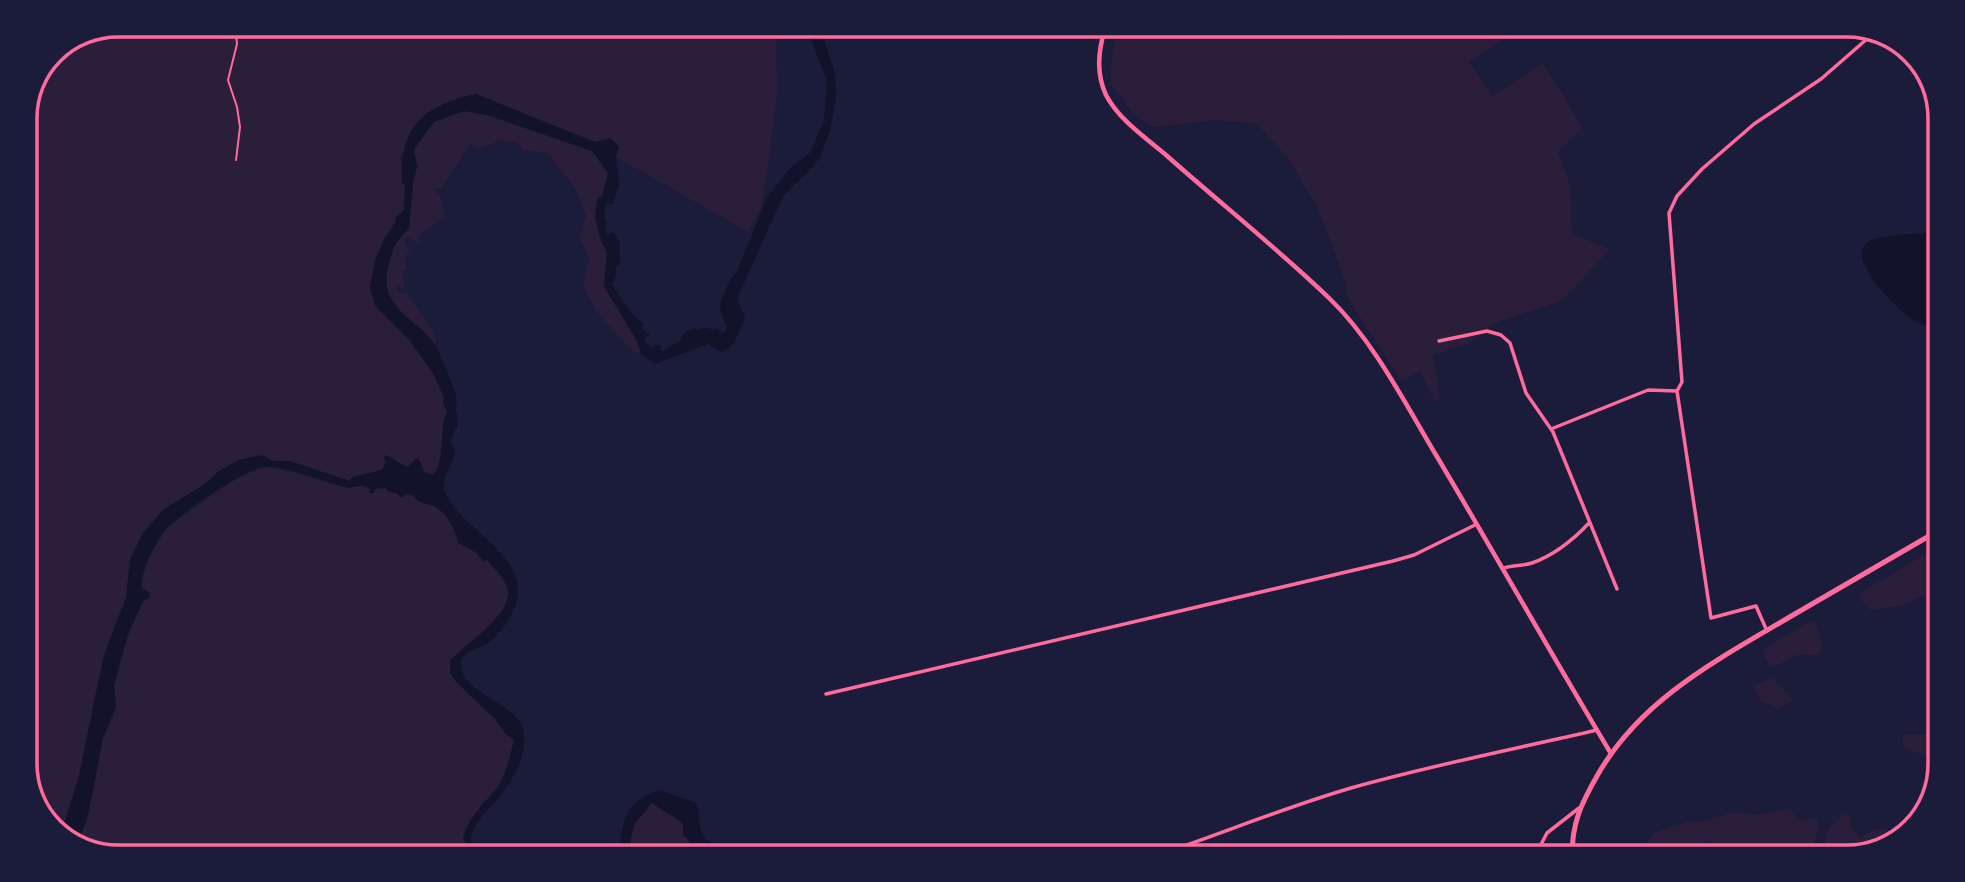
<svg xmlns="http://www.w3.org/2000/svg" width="1965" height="882" font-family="'DM Sans',sans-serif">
  <rect width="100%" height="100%" fill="#1b1b3a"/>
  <path fill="#2a1e3b" d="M118 25 776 27 777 96 768 164 762 206 748 232 616 157 595 143 476 94 457 98 404 150 400 157 405 185 404 210C380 234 380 273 375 306L410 341 433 373 444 397 443 402 447 412C438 431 447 458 433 475L424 472 421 461H413L408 467 398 463 389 456H384L386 462 382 470 350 481 290 461 239 460 219 471 205 484 163 510 143 533 130 560 126 598 116 621 95 695 79 776 61 834 40 816 25 771V112L52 51Z
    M1119 29 1519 30 1469 61 1492 96 1543 64 1583 128 1558 152 1570 186 1572 234 1610 249 1562 301 1493 324 1467 344 1433 355 1440 399 1434 401 1420 371 1402 382 1346 295V283L1318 209 1288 158 1257 124 1217 120 1153 127 1133 113 1110 83 1113 48Z
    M463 111 486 115 592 151 608 173 602 196 600 238 607 252 604 286 636 339 641 354 632 351 596 311 583 286 589 258 579 238 586 216 576 189 547 153 523 150 518 143 502 140 477 149 470 144 441 188H433L440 195 445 217 420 235 418 244 408 237 404 241 410 251 404 257 407 269 402 271 405 289 397 285V292L406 293 433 331 437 347C420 328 389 310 386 283 385 276 388 268 390 261 393 246 397 238 409 228L413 182 417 167 414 149 434 122Z
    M264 467 289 471 349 488 363 484 374 489 386 488 388 491C395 493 403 493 410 494 433 498 454 521 459 543L477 553 484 561 485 558C494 567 505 578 508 590 513 612 465 646 450 661L480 703 496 720 506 734 514 740 509 760 498 787 480 806 467 848 471 852 82 850 76 845 87 820 103 738 116 707 114 686 127 637 143 601 141 579 150 556 166 529 236 478Z
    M1936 548 1935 609 1930 598 1923 596 1901 606 1870 610 1860 599V593Z
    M1808 622 1816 624 1823 646 1820 653C1811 658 1806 654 1797 655 1787 658 1782 666 1770 666L1765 659 1763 650Z
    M1773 678 1793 700 1778 709 1761 701 1753 685Z
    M1903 734 1927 735 1934 739V760L1903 747Z
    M652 803 666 813 673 814 683 824 688 842 703 853 628 852 634 824Z
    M1789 809 1800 821 1816 818 1819 826 1814 842 1818 857H1718L1719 854 1711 842 1704 841 1703 857H1608L1620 848H1636L1644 845 1654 833 1686 822H1701L1734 812 1757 815Z
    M1844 814 1851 817 1850 825 1860 837C1879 827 1885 825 1903 837L1899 842 1848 857H1828C1823 834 1825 829 1844 814Z"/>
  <path fill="#12122b" d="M806 27H820L835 74 836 96 830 130 821 156 810 170 783 196 737 299 745 318C739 331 736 347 721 352L708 344 655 364 641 354 637 341 604 286 607 252 600 238 595 217 597 199 602 196 608 173 592 151 488 115 464 111 434 122 414 149 417 167 413 182 409 229C396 240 392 250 388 266 378 310 417 317 436 346 438 349 456 393 456 396 457 401 456 408 456 413H458L457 429H455L451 441C453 448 456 448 454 455 452 466 441 479 444 490 454 523 524 553 518 596 516 612 500 636 486 644 476 650 460 651 461 666 461 692 517 704 523 729 528 749 517 772 506 788 493 808 477 814 470 840L475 847 483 852H471L463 838C472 811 482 808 497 788 507 775 510 755 514 740L506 734 496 720 456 682 450 673V661C465 643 519 612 506 585 502 575 493 567 486 559L484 562 477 553 458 543C456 530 446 509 431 505 424 503 417 503 413 495L406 494 403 497H399L398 494 388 491 386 488 374 489 375 492 371 494 369 491 370 488C361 483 354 489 345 487 319 481 292 467 266 467 247 467 178 515 166 529 154 544 141 570 142 588L149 592 150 597 143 601 127 637 114 686 116 707 103 738 87 820 76 845 61 834 79 776 104 655 126 598 130 560 143 533 163 510 205 484 219 471 239 460 262 455 273 461H290L349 481 353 477 382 470 386 462 383 455C392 456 399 464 408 467L418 457 424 472 433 475C447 458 438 430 447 412L443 402 444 397 433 373 410 341 375 306 370 288 375 261 385 237 395 225 396 217 404 210 405 185 402 183C399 127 423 105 476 94L595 142 610 138 619 146 616 157 619 184 613 203 605 205 604 215 607 223 605 227 607 235 614 232 619 241 620 264 616 267V276L612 285 631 313 644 325 642 329 650 335 645 338 646 343 653 349 654 345H659L662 352 680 341C683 330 690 329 700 329L701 327 715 330 717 328 721 333 724 332 727 328C721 314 717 308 724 294 729 284 727 282 736 273L767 198 791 167 810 153 824 120 827 80Z
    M1939 232 1938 327 1937 328C1930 326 1922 325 1916 322 1900 313 1849 263 1865 245 1875 232 1922 235 1939 232Z
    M659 790 696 803C700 812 698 818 700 827 703 841 718 848 730 853H703L683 835V824C673 815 663 811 652 803L634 824 628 852H618C625 819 623 803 659 790Z"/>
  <path fill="#542f53" d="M1330 29 1350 30 1338 39Z"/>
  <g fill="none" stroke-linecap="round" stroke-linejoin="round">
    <path stroke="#ff6b9d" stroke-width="2" d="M235 25 237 44 228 80 237 107 240 127 236 160"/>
    <path stroke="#ff6b9d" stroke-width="3.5" d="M1439 341 1487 331 1501 335 1510 343 1526 393 1553 432 1617 589
      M1551 429 1648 390 1677 391
      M1504 568C1513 565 1523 566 1532 563 1555 555 1573 540 1589 523
      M1767 631 1756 606 1711 618 1677 391 1682 382 1669 213 1677 196 1702 169 1754 124 1821 79 1875 32
      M826 694 1393 561 1414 555 1477 524
      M1158 855C1223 833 1286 807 1351 788 1432 765 1515 749 1597 730
      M1535 856 1547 833 1579 808"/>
    <path stroke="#ff6b9d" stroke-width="4.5" d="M1105 29C1098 51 1096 74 1106 95 1119 120 1146 138 1166 155 1220 203 1277 248 1329 298 1373 340 1405 403 1436 455 1495 554 1551 654 1610 752"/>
    <path stroke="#ff6b9d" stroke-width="5" d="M1572 856C1572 823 1581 804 1597 776 1640 700 1715 661 1788 618 1837 589 1887 561 1936 532"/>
  </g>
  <path d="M0 0H1965V882H0ZM118 37H1847A81 81 0 0 1 1928 118V764A81 81 0 0 1 1847 845H118A81 81 0 0 1 37 764V118A81 81 0 0 1 118 37Z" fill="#1b1b3a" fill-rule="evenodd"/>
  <path fill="none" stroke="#ff6b9d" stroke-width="3.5" d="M118 37H1847A81 81 0 0 1 1928 118V764A81 81 0 0 1 1847 845H118A81 81 0 0 1 37 764V118A81 81 0 0 1 118 37Z"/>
</svg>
